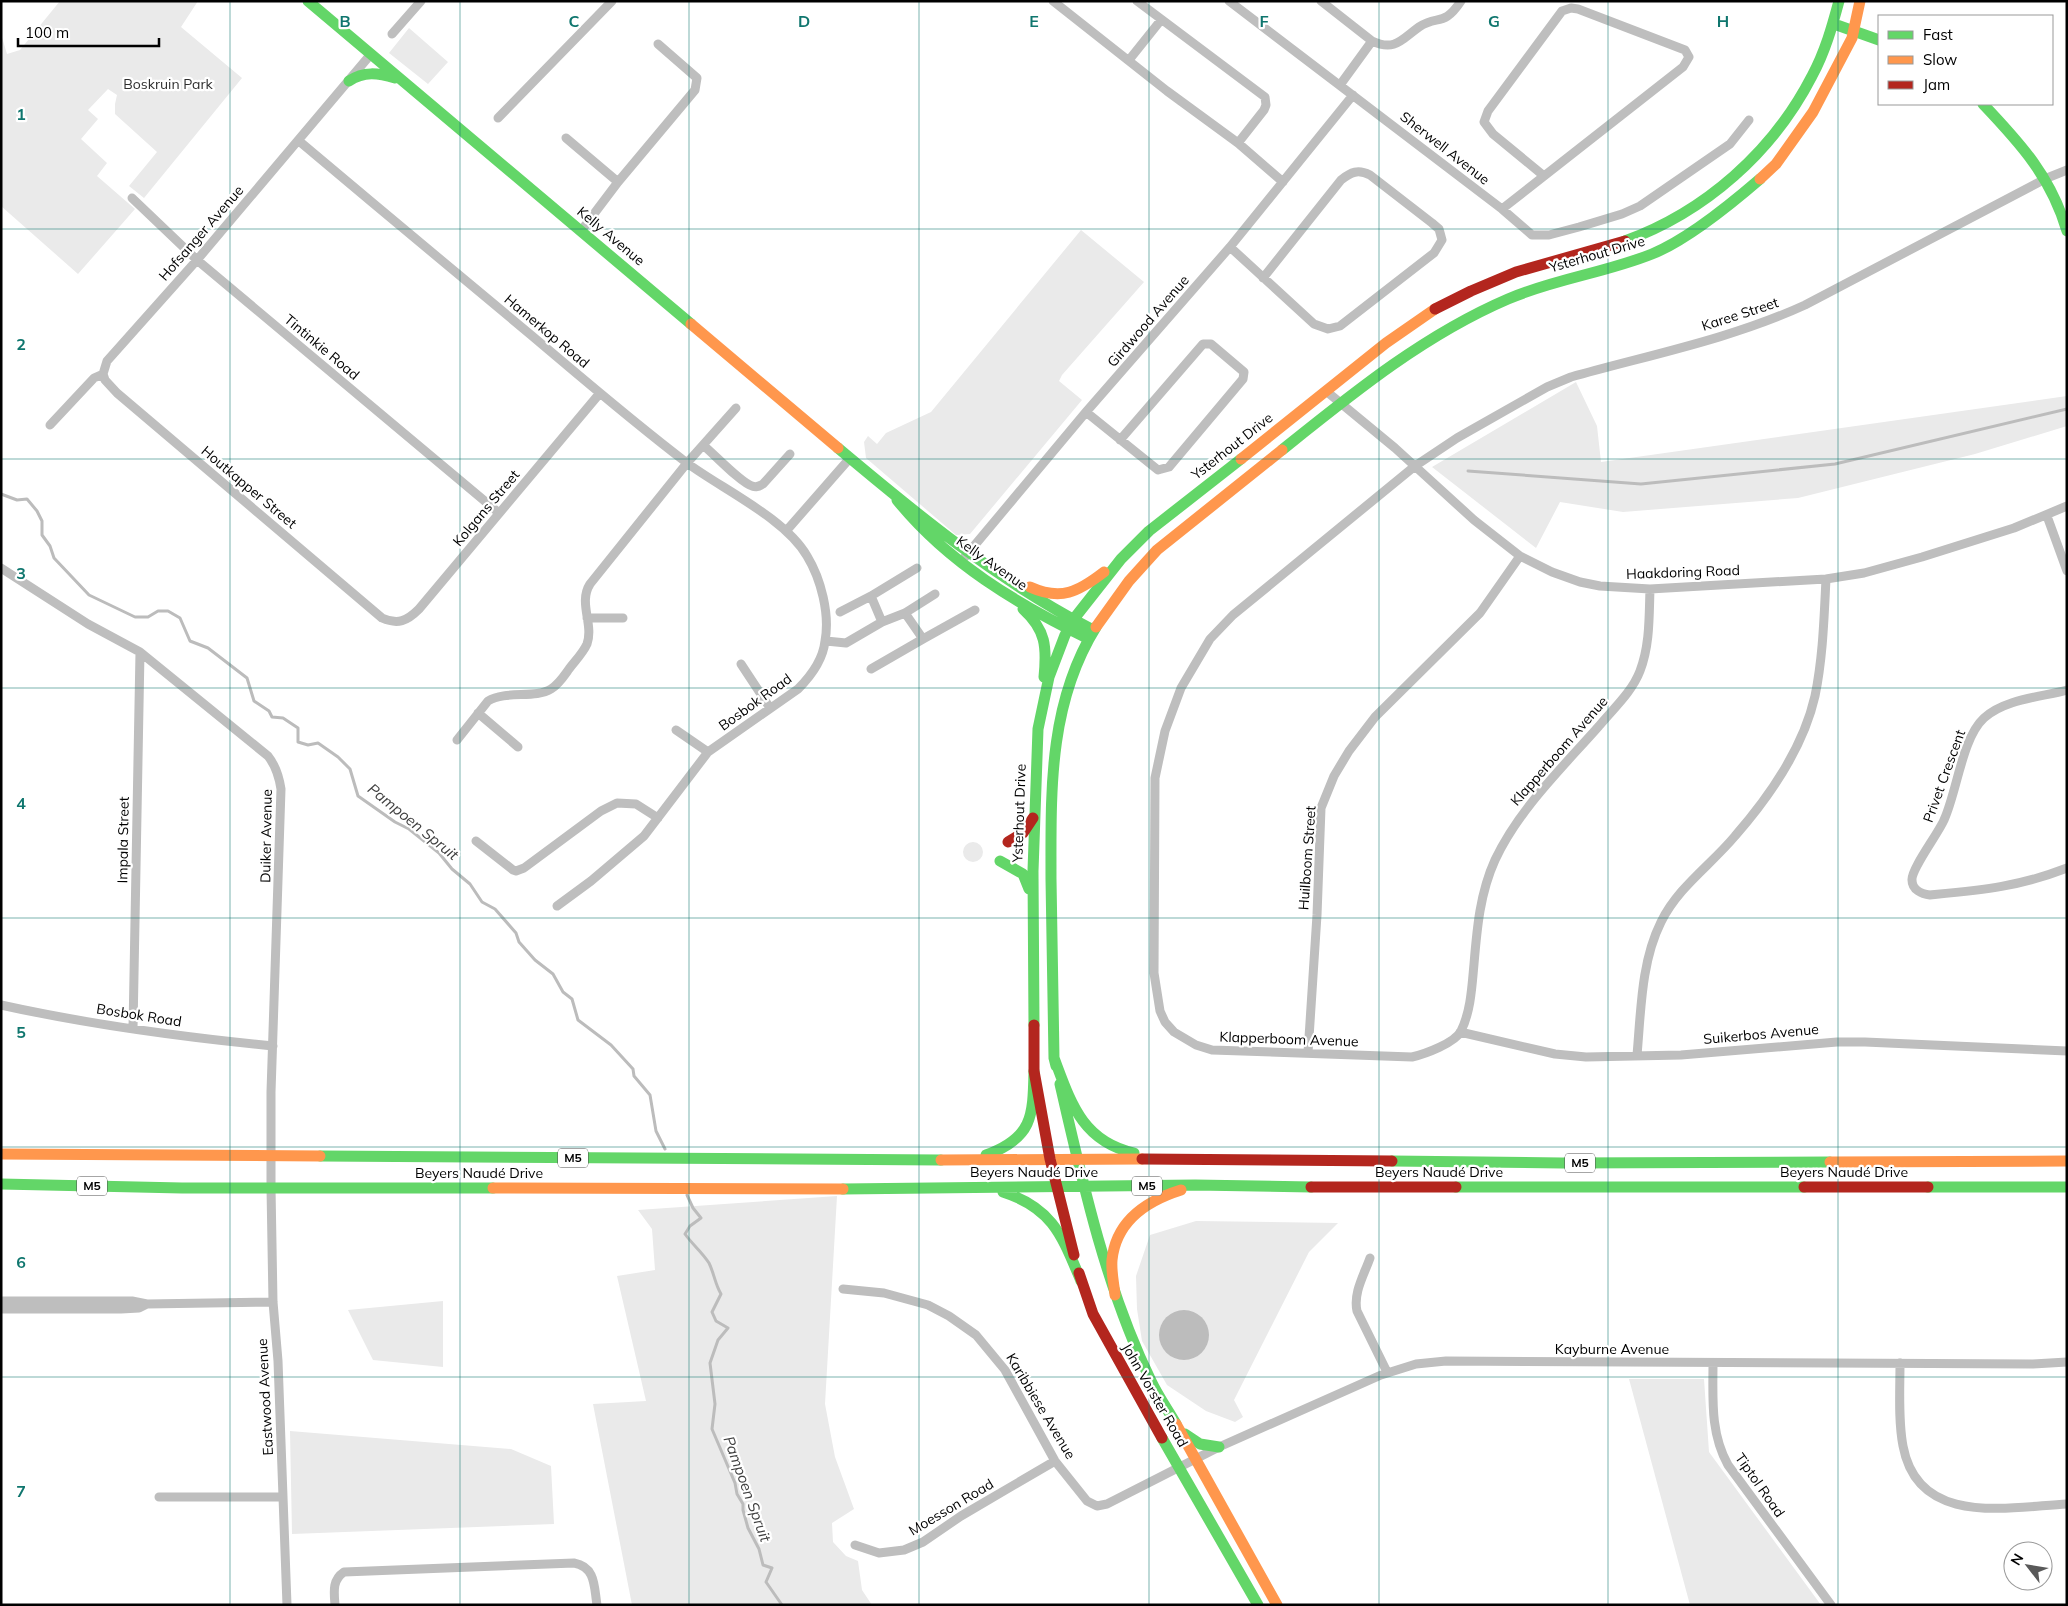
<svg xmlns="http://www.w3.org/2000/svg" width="2068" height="1606" font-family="Mulish,sans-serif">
  <rect width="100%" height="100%" fill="#fff"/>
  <path fill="#eaeaea" d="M60 1H198L181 27 242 78 144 198 129 186 157 152 115 114V104L117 95 108 89 88 110 98 119 81 139 107 163 97 176 135 209 78 274 1 206V34L7 54 20 50Z
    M409 28 448 62 428 84 389 53Z
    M1081 230 1144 282 1062 375 1059 381 1082 400 970 534 956 535 866 458 864 442 868 436 877 444 886 433 931 412Z
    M1576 382 1597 426 1601 462 2067 396V426L1975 454 1798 498 1623 512 1560 502 1536 548 1432 467Z
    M963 852a10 10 0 1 1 20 0a10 10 0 1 1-20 0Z
    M837 1196 825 1404 835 1457 854 1509 832 1523 833 1542 846 1556 858 1561 862 1590 872 1605H632L593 1404 646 1401 617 1276 655 1270 652 1229 638 1210Z
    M1196 1221 1338 1223 1309 1252 1234 1400 1243 1417 1235 1422 1206 1411 1167 1385 1142 1341 1137 1309 1136 1276 1150 1235Z
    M443 1301V1367L373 1360 348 1310Z
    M1629 1379H1704L1709 1452 1821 1605H1690Z
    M290 1431 511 1449 551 1466 554 1524 292 1534Z"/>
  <path fill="#bcbcbc" d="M1159 1335a25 25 0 1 1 50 0a25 25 0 1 1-50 0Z"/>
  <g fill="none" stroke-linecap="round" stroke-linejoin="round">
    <path stroke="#bcbcbc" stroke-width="3" d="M1468 471 1641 484 1835 464 2067 409
      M1 494 17 500 27 499 37 511 42 521V535L50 546 54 558 89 595 135 617H148L158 611H168L180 618 190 641 208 648 247 678 254 701 269 711 272 717 283 718 298 728V742L308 745 318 743 338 757 350 769 358 796 395 822 409 829 439 853 452 869 470 884 482 902 495 909 516 933 519 942 535 960 553 974 563 992 572 999 578 1020 611 1045 633 1069 634 1076 650 1095 656 1131 665 1149
      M687 1195 693 1208 701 1218 690 1226 685 1234C692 1244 702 1252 709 1263 714 1273 715 1284 721 1294L712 1312 716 1321 728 1328 718 1340 710 1363 715 1404 712 1429 735 1483 737 1494 743 1504V1510L748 1528 759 1549 763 1565 772 1568 766 1582 782 1605"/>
    <path stroke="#bebebe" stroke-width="9" d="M1053 1 1167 91 1238 143 1283 182
      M1137 1 1265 97 1266 105 1264 110 1238 143
      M1229 1 1502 209 1532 235H1549L1579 227 1622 214 1640 206 1730 144 1749 120
      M1321 1 1372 41
      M392 34 421 1
      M1129 60 1161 20
      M1340 85 1372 41C1395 52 1402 39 1419 27 1438 14 1443 28 1461 1
      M498 118 612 1
      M566 138 618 182
      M299 141C376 206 453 270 531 335 582 378 633 422 687 463 722 489 785 518 807 556 821 579 830 614 825 641 823 660 811 676 798 689L708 752 644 836 591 881 557 906
      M132 198 197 260 499 513
      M1502 209 1683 67 1689 57 1685 50 1578 9 1571 8 1562 11 1488 111 1484 122 1493 134 1544 176
      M581 231 618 182 695 90 697 78 658 44
      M1230 247 1314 324 1328 329 1340 326 1434 253 1442 240 1439 229 1432 223 1370 175C1358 169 1351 172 1341 180L1263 278
      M103 374 105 380 117 393 382 618C398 625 407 621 419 609L600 393
      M103 374 107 361 197 260 371 54
      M1326 391 1395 448 1474 520 1520 556 1552 572 1580 582 1600 586 1650 589 1826 579 1864 573 1922 557 2014 528 2067 506
      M1086 412 1158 470 1169 467 1243 379 1244 372 1211 344H1203L1120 440
      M50 425 94 378 103 374
      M703 445C714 454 741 483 752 486 757 488 759 486 763 484L790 454
      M2047 516 2067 571
      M787 530 850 458
      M964 558 1086 412 1230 247 1353 95
      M1 568 88 624 140 652 268 756C276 766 279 776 281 789L271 1092V1188L273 1302 278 1361 287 1605
      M1650 589C1649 617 1650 645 1640 671 1632 692 1613 709 1599 726 1562 768 1519 809 1495 860 1480 893 1477 928 1474 964 1472 985 1471 1011 1461 1031 1455 1043 1425 1054 1412 1057L1212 1050 1196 1045 1174 1032 1165 1022 1160 1011 1154 973 1155 778 1165 731 1181 688 1210 639 1233 615 1415 466 1457 438 1547 387 1571 377C1649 355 1731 339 1805 305L2047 178 2067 170
      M840 612 871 596
      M587 618H623
      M882 622 871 596 917 568
      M923 639 975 610
      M826 641 846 643 882 622 905 613 935 594
      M741 664 770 708
      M871 669 923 639 905 613
      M2067 690C2041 697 2005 699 1984 718 1962 738 1957 792 1944 820 1938 834 1911 869 1912 880 1912 890 1922 894 1930 895 1982 890 2018 887 2067 868
      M478 713 518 747
      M676 730 708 752
      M457 740 488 701C506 690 535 699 551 689 559 684 564 676 569 669 575 661 583 653 587 644 594 624 578 603 590 584L687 463 736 408
      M476 841 513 870 516 871 524 868 601 811 617 803 636 804 658 818
      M1 1005C91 1025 182 1037 273 1046
      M133 1029 140 652
      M1460 1032 1555 1054 1586 1057 1681 1055 1837 1042H1865L2067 1051
      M1308 1053 1317 915 1321 808 1334 776 1349 751 1375 717 1480 613 1520 556
      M1637 1055C1641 1011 1641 962 1661 922 1678 887 1711 865 1735 836 1770 796 1803 749 1815 696 1823 657 1824 618 1826 579
      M1370 1258C1364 1275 1353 1293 1357 1311L1387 1372
      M843 1289 884 1293 928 1305 949 1316 976 1335 1005 1370 1055 1461 1087 1501 1097 1506 1107 1504 1219 1447 1381 1375 1416 1364 1446 1361 2033 1364 2067 1362
      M1 1301H132L147 1304 273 1302
      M1 1309H121L139 1308 147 1304
      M1713 1363C1713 1398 1710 1433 1728 1465L1831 1605
      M1900 1363C1900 1390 1898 1420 1903 1446 1918 1527 2008 1507 2067 1504
      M159 1497H283
      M855 1545 879 1553 904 1550 923 1542 961 1516 1055 1461
      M335 1605C334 1592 332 1580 344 1572L574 1563C596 1567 594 1587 597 1605"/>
    <path stroke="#63d668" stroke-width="11" d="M308 1 691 324
      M1834 24 1879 40
      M349 81C364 71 378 73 395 78
      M1983 104C2021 144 2051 177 2067 231
      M1625 241C1705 212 1773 152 1812 76 1825 52 1832 27 1839 1
      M838 448C920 517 997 580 1093 630
      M1282 450C1353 393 1424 335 1508 299 1554 279 1605 273 1652 254 1687 240 1731 204 1760 179
      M897 500C948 563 1017 604 1089 639
      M1023 609C1046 630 1047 647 1044 677
      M1000 861 1023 874 1029 889
      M1034 1025 1033 871 1038 729 1049 677 1065 635 1073 620 1121 559 1149 531 1241 459
      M1054 1058C1071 1103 1082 1141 1134 1153
      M1056 1066 1054 1058C1053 998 1052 939 1051 879 1051 792 1048 704 1096 627
      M1060 1084C1083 1185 1106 1288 1151 1381 1158 1396 1168 1410 1176 1424
      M986 1155C1033 1138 1033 1116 1034 1071
      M320 1156 941 1160
      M1392 1161 1562 1163 1830 1162
      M1 1184 182 1188H493
      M1456 1187H1804
      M1928 1187H2067
      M843 1189 1195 1185 1311 1187
      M1003 1192C1053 1208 1062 1236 1081 1281
      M1185 1434 1200 1444 1219 1447
      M1162 1438 1258 1605"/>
    <path stroke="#ff974d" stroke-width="11" d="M1760 179 1776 164 1813 112 1852 38 1860 1
      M691 324 838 448
      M1241 459 1386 343 1435 309
      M1030 587C1061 601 1078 592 1104 572
      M1096 627 1129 581 1157 550 1282 450
      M1 1154 320 1156
      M941 1160 1142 1159
      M1830 1162 2067 1161
      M493 1188 843 1189
      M1115 1295C1114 1284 1111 1272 1112 1260 1116 1221 1146 1201 1181 1190
      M1176 1424 1277 1605"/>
    <path stroke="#b3261e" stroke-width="11" d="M1435 309 1471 291 1516 272 1625 241
      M1008 842 1023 833 1033 818
      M1034 1025V1071L1050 1159 1074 1255
      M1142 1159 1392 1161
      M1311 1187H1456
      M1804 1187H1928
      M1079 1273 1093 1314 1162 1438"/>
  </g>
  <path fill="none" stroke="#0f766e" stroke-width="1" stroke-opacity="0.55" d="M230 1V1605M460 1V1605M689 1V1605M919 1V1605M1149 1V1605M1379 1V1605M1608 1V1605M1838 1V1605M1 229H2067M1 459H2067M1 688H2067M1 918H2067M1 1147H2067M1 1377H2067"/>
  <g text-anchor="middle" stroke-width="4.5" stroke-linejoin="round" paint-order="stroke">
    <g fill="#fff" stroke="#4c4c4c" stroke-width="1">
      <rect x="558" y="1148.5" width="30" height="19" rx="4"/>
      <rect x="1565" y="1153.5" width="30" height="19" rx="4"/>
      <rect x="77" y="1176.5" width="30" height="19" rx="4"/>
      <rect x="1132" y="1176.5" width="30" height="19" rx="4"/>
    </g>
    <g font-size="12" font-weight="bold" fill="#000">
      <text x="573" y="1162">M5</text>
      <text x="1580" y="1167">M5</text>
      <text x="92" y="1190">M5</text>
      <text x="1147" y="1190">M5</text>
    </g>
    <g font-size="14" fill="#2f2f2f" stroke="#fff">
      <text x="168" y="89">Boskruin Park</text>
    </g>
    <g font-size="14" fill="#000" stroke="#fff">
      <text transform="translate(1445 148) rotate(38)" y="5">Sherwell Avenue</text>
      <text transform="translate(201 233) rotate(-49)" y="5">Hofsanger Avenue</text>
      <text transform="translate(611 236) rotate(40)" y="5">Kelly Avenue</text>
      <text transform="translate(1597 254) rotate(-16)" y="5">Ysterhout Drive</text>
      <text transform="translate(1740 314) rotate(-18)" y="5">Karee Street</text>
      <text transform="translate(1148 321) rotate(-49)" y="5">Girdwood Avenue</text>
      <text transform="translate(547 331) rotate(40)" y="5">Hamerkop Road</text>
      <text transform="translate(322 347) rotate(40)" y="5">Tintinkie Road</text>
      <text transform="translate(1232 446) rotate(-38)" y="5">Ysterhout Drive</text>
      <text transform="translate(249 487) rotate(40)" y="5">Houtkapper Street</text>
      <text transform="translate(486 508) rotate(-50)" y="5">Kolgans Street</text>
      <text transform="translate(992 563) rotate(35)" y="5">Kelly Avenue</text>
      <text transform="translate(1683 572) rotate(-2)" y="5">Haakdoring Road</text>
      <text transform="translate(755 702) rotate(-36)" y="5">Bosbok Road</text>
      <text transform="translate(1559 751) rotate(-49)" y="5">Klapperboom Avenue</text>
      <text transform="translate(1944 776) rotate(-70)" y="5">Privet Crescent</text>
      <text transform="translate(1019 813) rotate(-88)" y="5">Ysterhout Drive</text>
      <text transform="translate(266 836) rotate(-89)" y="5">Duiker Avenue</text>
      <text transform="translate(123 840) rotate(-89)" y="5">Impala Street</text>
      <text transform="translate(1307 858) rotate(-86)" y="5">Huilboom Street</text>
      <text transform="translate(139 1015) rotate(9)" y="5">Bosbok Road</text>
      <text transform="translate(1761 1034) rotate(-5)" y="5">Suikerbos Avenue</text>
      <text transform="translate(1289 1039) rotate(2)" y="5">Klapperboom Avenue</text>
      <text x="1034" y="1177">Beyers Naudé Drive</text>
      <text x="1439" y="1177">Beyers Naudé Drive</text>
      <text x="1844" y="1177">Beyers Naudé Drive</text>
      <text x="479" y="1178">Beyers Naudé Drive</text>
      <text x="1612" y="1354">Kayburne Avenue</text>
      <text transform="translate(1155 1395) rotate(60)" y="5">John Vorster Road</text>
      <text transform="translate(265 1397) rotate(-93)" y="5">Eastwood Avenue</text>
      <text transform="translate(1041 1406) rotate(59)" y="5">Karibbiese Avenue</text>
      <text transform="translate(1760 1485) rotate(55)" y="5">Tiptol Road</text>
      <text transform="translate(951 1507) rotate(-31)" y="5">Moesson Road</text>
    </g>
    <g font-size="15" font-style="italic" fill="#404040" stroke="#fff">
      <text transform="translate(413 822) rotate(39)" y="5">Pampoen Spruit</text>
      <text transform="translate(747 1489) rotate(70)" y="5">Pampoen Spruit</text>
    </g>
  </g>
  <g font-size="16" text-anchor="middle" font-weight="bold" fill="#0f766e" stroke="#fff" stroke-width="4.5" stroke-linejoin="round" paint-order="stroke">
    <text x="345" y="27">B</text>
    <text x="574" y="27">C</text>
    <text x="804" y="27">D</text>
    <text x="1034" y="27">E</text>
    <text x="1264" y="27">F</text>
    <text x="1494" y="27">G</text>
    <text x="1723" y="27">H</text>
    <text x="21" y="120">1</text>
    <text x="21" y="350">2</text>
    <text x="21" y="579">3</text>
    <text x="21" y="809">4</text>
    <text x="21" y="1038">5</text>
    <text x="21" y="1268">6</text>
    <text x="21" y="1497">7</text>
  </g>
  <rect width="2068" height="1606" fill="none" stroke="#000000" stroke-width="5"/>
  <rect x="1878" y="15" width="175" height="90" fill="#ffffff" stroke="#999999"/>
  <rect x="1888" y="31" width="25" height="8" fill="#63d668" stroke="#999999"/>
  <text x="1923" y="40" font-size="15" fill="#000000">Fast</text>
  <rect x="1888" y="56" width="25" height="8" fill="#ff974d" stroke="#999999"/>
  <text x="1923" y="65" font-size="15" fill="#000000">Slow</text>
  <rect x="1888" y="81" width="25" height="8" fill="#b3261e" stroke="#999999"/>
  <text x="1923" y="90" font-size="15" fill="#000000">Jam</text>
  <g transform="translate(2028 1566) rotate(301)"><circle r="24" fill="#ffffff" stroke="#999999"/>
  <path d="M0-4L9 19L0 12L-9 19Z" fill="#595959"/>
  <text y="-8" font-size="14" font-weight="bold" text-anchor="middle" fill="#000000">N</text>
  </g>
  <path d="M18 38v8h141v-8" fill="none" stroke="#000000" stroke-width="2.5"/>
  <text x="25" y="38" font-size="15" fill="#000000" stroke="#ffffff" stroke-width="4" paint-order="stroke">100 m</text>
</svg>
